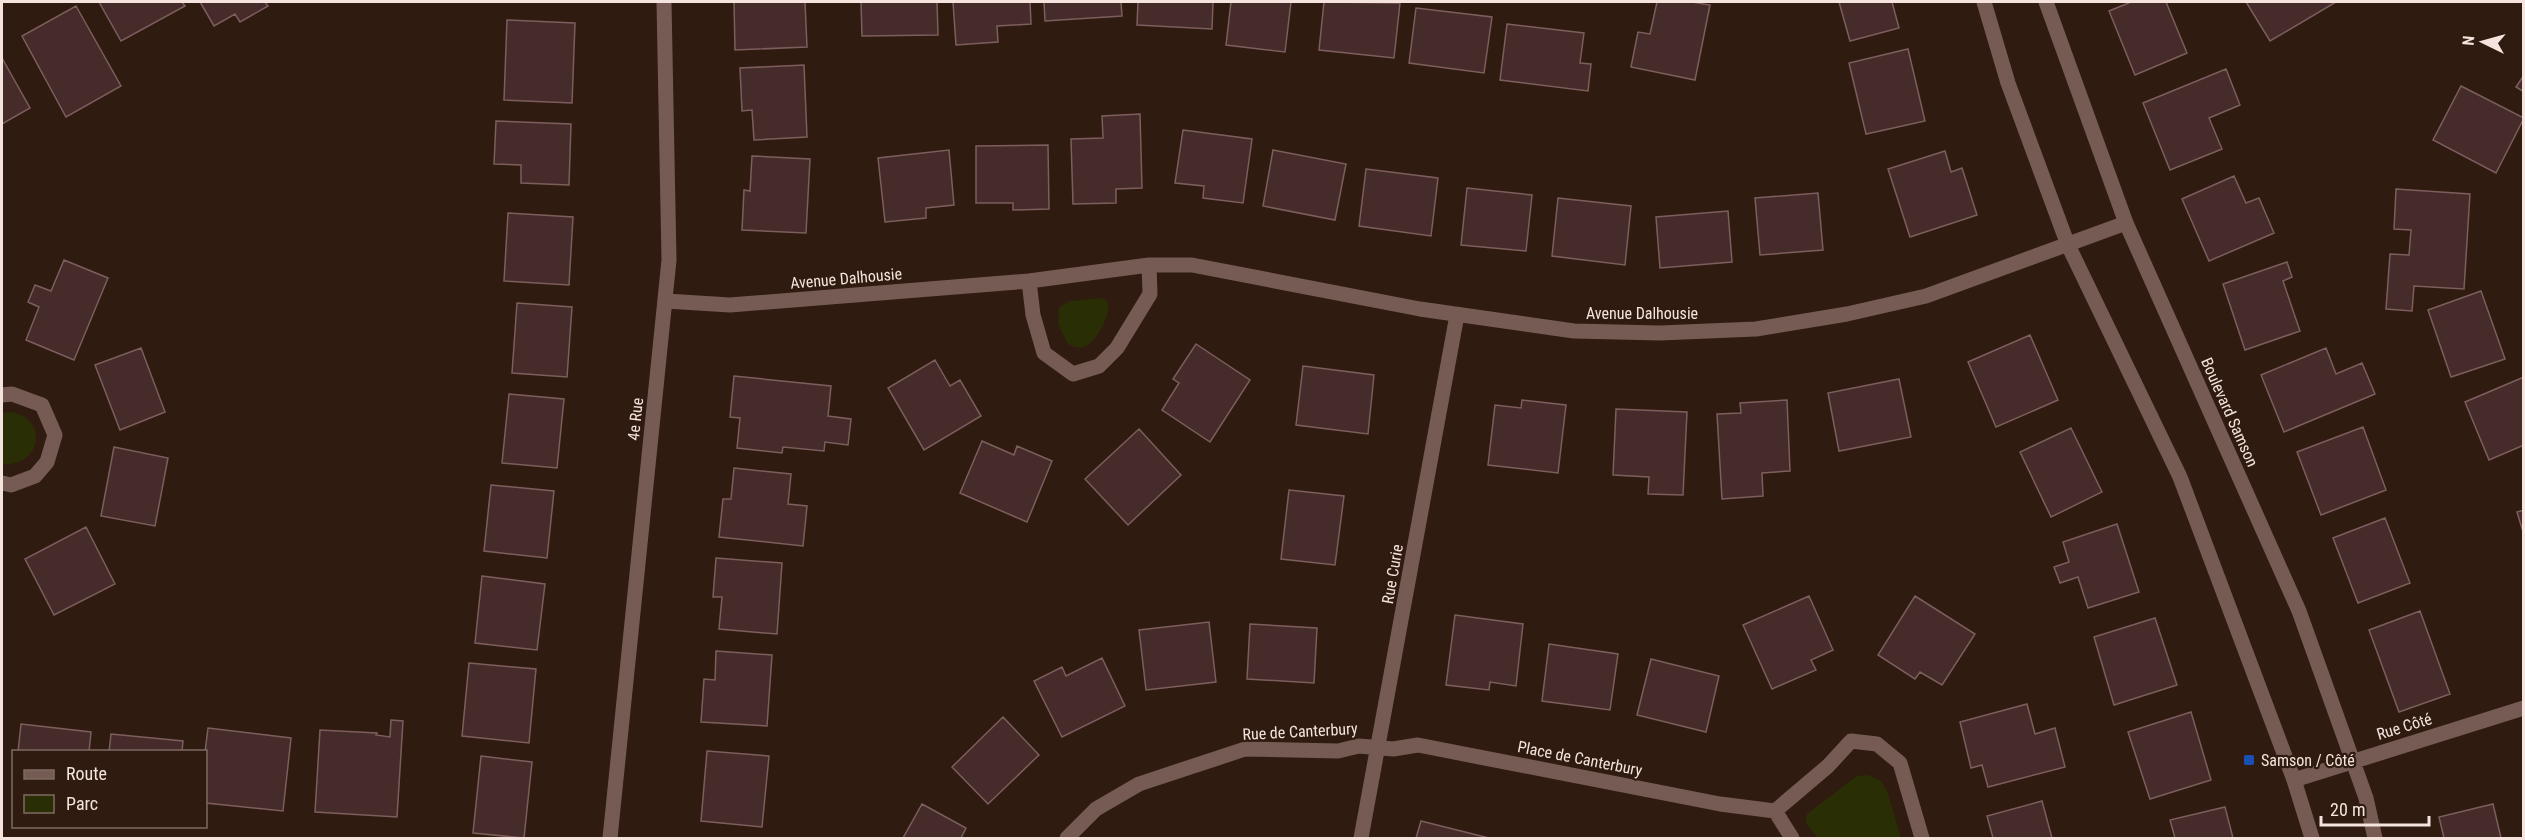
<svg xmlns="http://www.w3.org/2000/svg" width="2525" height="840" font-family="'Roboto Condensed',sans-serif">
  <rect width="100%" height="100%" fill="#301b10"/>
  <path fill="#292e05" d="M1101 298 1107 301C1113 312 1097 340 1086 346 1080 349 1074 347 1068 344L1058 324 1059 307 1070 301Z
    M11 412C49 419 42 466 3 464L2 463V413Z
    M1868 775 1881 781 1888 793 1901 838H1818L1805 822 1807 814 1857 776Z"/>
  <path fill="#462b2b" stroke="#7c5e5d" stroke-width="1.5" d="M99 2H182L185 6 121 41Z
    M200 2H265L268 6 240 22 235 14 214 26Z
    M734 2H805L807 47 735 50Z
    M861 2H937L938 35 862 36Z
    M953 2H1030L1031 24 997 26 998 42 956 45Z
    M1044 2H1121L1122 16 1045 21Z
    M1138 2H1213L1212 29 1137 25Z
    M1231 2H1291L1285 52 1226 45Z
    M1324 2 1400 3 1394 58 1319 50Z
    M1657 2H1692L1710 5 1695 80 1631 67 1638 32 1650 34Z
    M1839 2H1892L1899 28 1850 41Z
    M2131 2H2166L2187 53 2135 75 2109 11Z
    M2246 2H2336L2270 41Z
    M76 6 121 86 66 117 22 36Z
    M1416 8 1492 17 1484 73 1409 63Z
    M507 20 575 23 572 103 504 100Z
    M1507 24 1584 33 1580 63 1591 64 1588 91 1500 80Z
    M1908 49 1925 121 1866 134 1849 63Z
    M2 58 30 108 2 124Z
    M804 65 807 137 754 140 752 110 742 111 740 68Z
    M2226 69 2240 105 2209 118 2222 149 2170 170 2143 103Z
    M2524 75V92L2516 87Z
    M2461 86 2524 118 2496 173 2433 140Z
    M1140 114 1142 188 1116 189V203L1073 204 1071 139 1103 138 1102 116Z
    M496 121 571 124 569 185 521 183V165L494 164Z
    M1183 130 1252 139 1243 203 1203 198 1204 186 1175 183Z
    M1048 145 1049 209 1013 210V203H976V146Z
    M949 150 954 205 926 208V218L885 222 878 158Z
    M1273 150 1346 164 1335 220 1263 206Z
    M1945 151 1951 172 1962 168 1977 215 1910 237 1888 169Z
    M752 156 810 159 806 233 742 230 744 190 750 191Z
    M1366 169 1438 178 1431 236 1359 226Z
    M2234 176 2246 203 2259 198 2274 233 2209 261 2182 199Z
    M1467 188 1532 195 1526 251 1461 245Z
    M2396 189 2470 194 2464 289 2414 286 2412 311 2386 309 2390 254 2409 255 2411 230 2394 229Z
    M1818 193 1823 250 1760 255 1755 198Z
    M1558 198 1631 206 1625 265 1552 256Z
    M1728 211 1732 262 1660 268 1656 217Z
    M508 213 573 217 569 285 504 281Z
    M64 260 108 278 74 360 26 340 39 307 28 302 35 285 51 291Z
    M2287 262 2292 277 2283 281 2300 331 2245 350 2223 284Z
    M2481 291 2505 359 2451 377 2428 310Z
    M517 303 572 307 567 377 512 373Z
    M2030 335 2058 400 1996 427 1968 362Z
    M1196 344 1250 380 1210 442 1162 410 1179 383 1173 379Z
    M141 348 165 412 120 430 95 365Z
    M2326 348 2336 374 2362 363 2375 394 2284 432 2261 375Z
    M935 360 950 386 960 380 981 416 924 450 888 388Z
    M1303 366 1374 375 1368 434 1296 425Z
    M734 376 831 386 828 416 851 419 848 445 825 442 824 451 783 447 782 453 737 448 740 418 730 417Z
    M2524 377V445L2489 460 2465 402Z
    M1899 379 1911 437 1839 451 1828 393Z
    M509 394 564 399 557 468 502 463Z
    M1522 400 1566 405 1558 473 1488 465 1495 405 1521 408Z
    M1787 400 1790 471 1762 473 1763 496 1722 499 1717 414 1741 413 1740 403Z
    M1616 409 1687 412 1683 495 1648 494 1649 477 1613 475Z
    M2363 427 2386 490 2321 515 2297 452Z
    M2071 428 2102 492 2051 517 2020 452Z
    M1139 429 1181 475 1128 525 1085 479Z
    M982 441 1014 455 1017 446 1052 461 1027 522 960 493Z
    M114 447 168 458 155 526 101 516Z
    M734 468 791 474 788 504 807 506 803 546 719 537 723 499H731Z
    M491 485 554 491 547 558 484 551Z
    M1289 490 1344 496 1335 565 1281 559Z
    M2524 510V535L2517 512Z
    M2385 518 2410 583 2358 603 2333 538Z
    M2117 524 2139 592 2088 608 2078 577 2060 583 2054 567 2069 562 2063 542Z
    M86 527 115 584 54 615 25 559Z
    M716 558 782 563 777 634 719 629 722 597H713Z
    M482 576 545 584 537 650 475 643Z
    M1809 596 1833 650 1811 660 1816 670 1772 689 1743 625Z
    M1915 596 1975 634 1942 685 1920 672 1915 679 1878 655Z
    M2420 611 2450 694 2399 712 2369 630Z
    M1455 615 1523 624 1516 686 1490 682 1489 690 1446 685Z
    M2155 618 2177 685 2114 705 2094 637Z
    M1209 622 1216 682 1146 690 1139 630Z
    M1250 624 1317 628 1314 683 1247 679Z
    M1549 644 1618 654 1610 710 1542 701Z
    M716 651 772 655 767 726 701 722 704 679 715 680Z
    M1102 658 1125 706 1062 737 1034 681 1062 667 1066 676Z
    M1651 659 1719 676 1706 732 1637 715Z
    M469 663 536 669 529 743 462 736Z
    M2027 704 2035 734 2055 728 2065 767 1988 787 1982 765 1971 768 1960 722Z
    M2191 712 2211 780 2150 799 2128 732Z
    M1003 717 1039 755 988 804 952 767Z
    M391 720 403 721 397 817 315 812 320 730 377 733 376 735 390 737Z
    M21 724 91 732 89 752H18Z
    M208 728 291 738 283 811 206 803 205 752Z
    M111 734 183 741 182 752H109Z
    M707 751 769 756 762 827 701 821Z
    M481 756 532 762 524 838 473 833Z
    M2042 801 2052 838H1993L1987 816Z
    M922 804 966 828 961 838H903Z
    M2493 804 2501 838H2444L2439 817Z
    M2225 807 2233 838H2175L2170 820Z
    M1421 821 1489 838H1416Z"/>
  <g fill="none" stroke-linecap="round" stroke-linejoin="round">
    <path stroke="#755b54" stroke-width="15" d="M1984 2 2008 83 2068 245 2180 477 2294 780 2312 838
      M2046 2 2126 223 2299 611 2366 798 2375 838
      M1029 281 1033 315 1044 353 1073 374 1099 366 1117 348 1150 294 1149 265
      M666 301 730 305 1029 281 1149 265H1192L1420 309 1574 331 1660 333 1756 329 1847 314 1926 296 2126 223
      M2 395 12 394 42 405 55 435 47 462 35 476 11 485 2 483
      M2294 780 2524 708
      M1775 811 1792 838
      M610 838 669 260 664 2
      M1067 838 1096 809 1139 784 1245 749 1338 751 1359 746 1393 749 1418 745 1720 804 1775 811 1828 766 1851 741 1877 744 1900 763 1922 838
      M1361 838 1457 315"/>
  </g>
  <rect fill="#1a4fb4" stroke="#301b10" stroke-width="2" x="2243" y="754" width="12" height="12" rx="3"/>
  <g text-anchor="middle" stroke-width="4.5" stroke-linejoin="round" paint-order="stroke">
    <g font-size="16" fill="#f4e4dd" stroke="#301b10">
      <text transform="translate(846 278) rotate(-5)" y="6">Avenue Dalhousie</text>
      <text x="1642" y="319">Avenue Dalhousie</text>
      <text transform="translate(2230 412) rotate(66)" y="6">Boulevard Samson</text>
      <text transform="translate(635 419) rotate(-84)" y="6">4e Rue</text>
      <text transform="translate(1392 574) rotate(-80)" y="6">Rue Curie</text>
      <text transform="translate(2404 726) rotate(-17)" y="6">Rue Côté</text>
      <text transform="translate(1300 731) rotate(-3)" y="6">Rue de Canterbury</text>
      <text transform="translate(1580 758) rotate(11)" y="6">Place de Canterbury</text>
    </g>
    <g font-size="16" fill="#f4e4dd" stroke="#301b10" text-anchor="start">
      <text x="2261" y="766">Samson / Côté</text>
    </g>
  </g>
  <rect width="2525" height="840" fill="none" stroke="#f4e4dd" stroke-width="6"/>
  <rect x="12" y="750" width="195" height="78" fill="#301b10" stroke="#7e6b62" stroke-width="1.5"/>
  <rect x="24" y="770" width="30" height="9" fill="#755b54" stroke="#7e6b62" stroke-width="1.5"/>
  <text x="66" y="780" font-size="18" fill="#f4e4dd">Route</text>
  <rect x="24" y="795" width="30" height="18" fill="#292e05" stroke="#7e6b62" stroke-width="1.5"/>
  <text x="66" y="810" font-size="18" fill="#f4e4dd">Parc</text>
  <g transform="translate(2483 42) rotate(275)" stroke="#301b10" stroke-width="4.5" paint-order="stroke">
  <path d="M0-4.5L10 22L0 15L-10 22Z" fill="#f4e4dd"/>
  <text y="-9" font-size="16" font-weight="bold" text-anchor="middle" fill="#f4e4dd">N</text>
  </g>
  <path d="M2321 816v9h108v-9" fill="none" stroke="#f4e4dd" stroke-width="3"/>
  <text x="2330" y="816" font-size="18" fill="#f4e4dd" stroke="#301b10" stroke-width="4.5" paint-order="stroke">20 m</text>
</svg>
